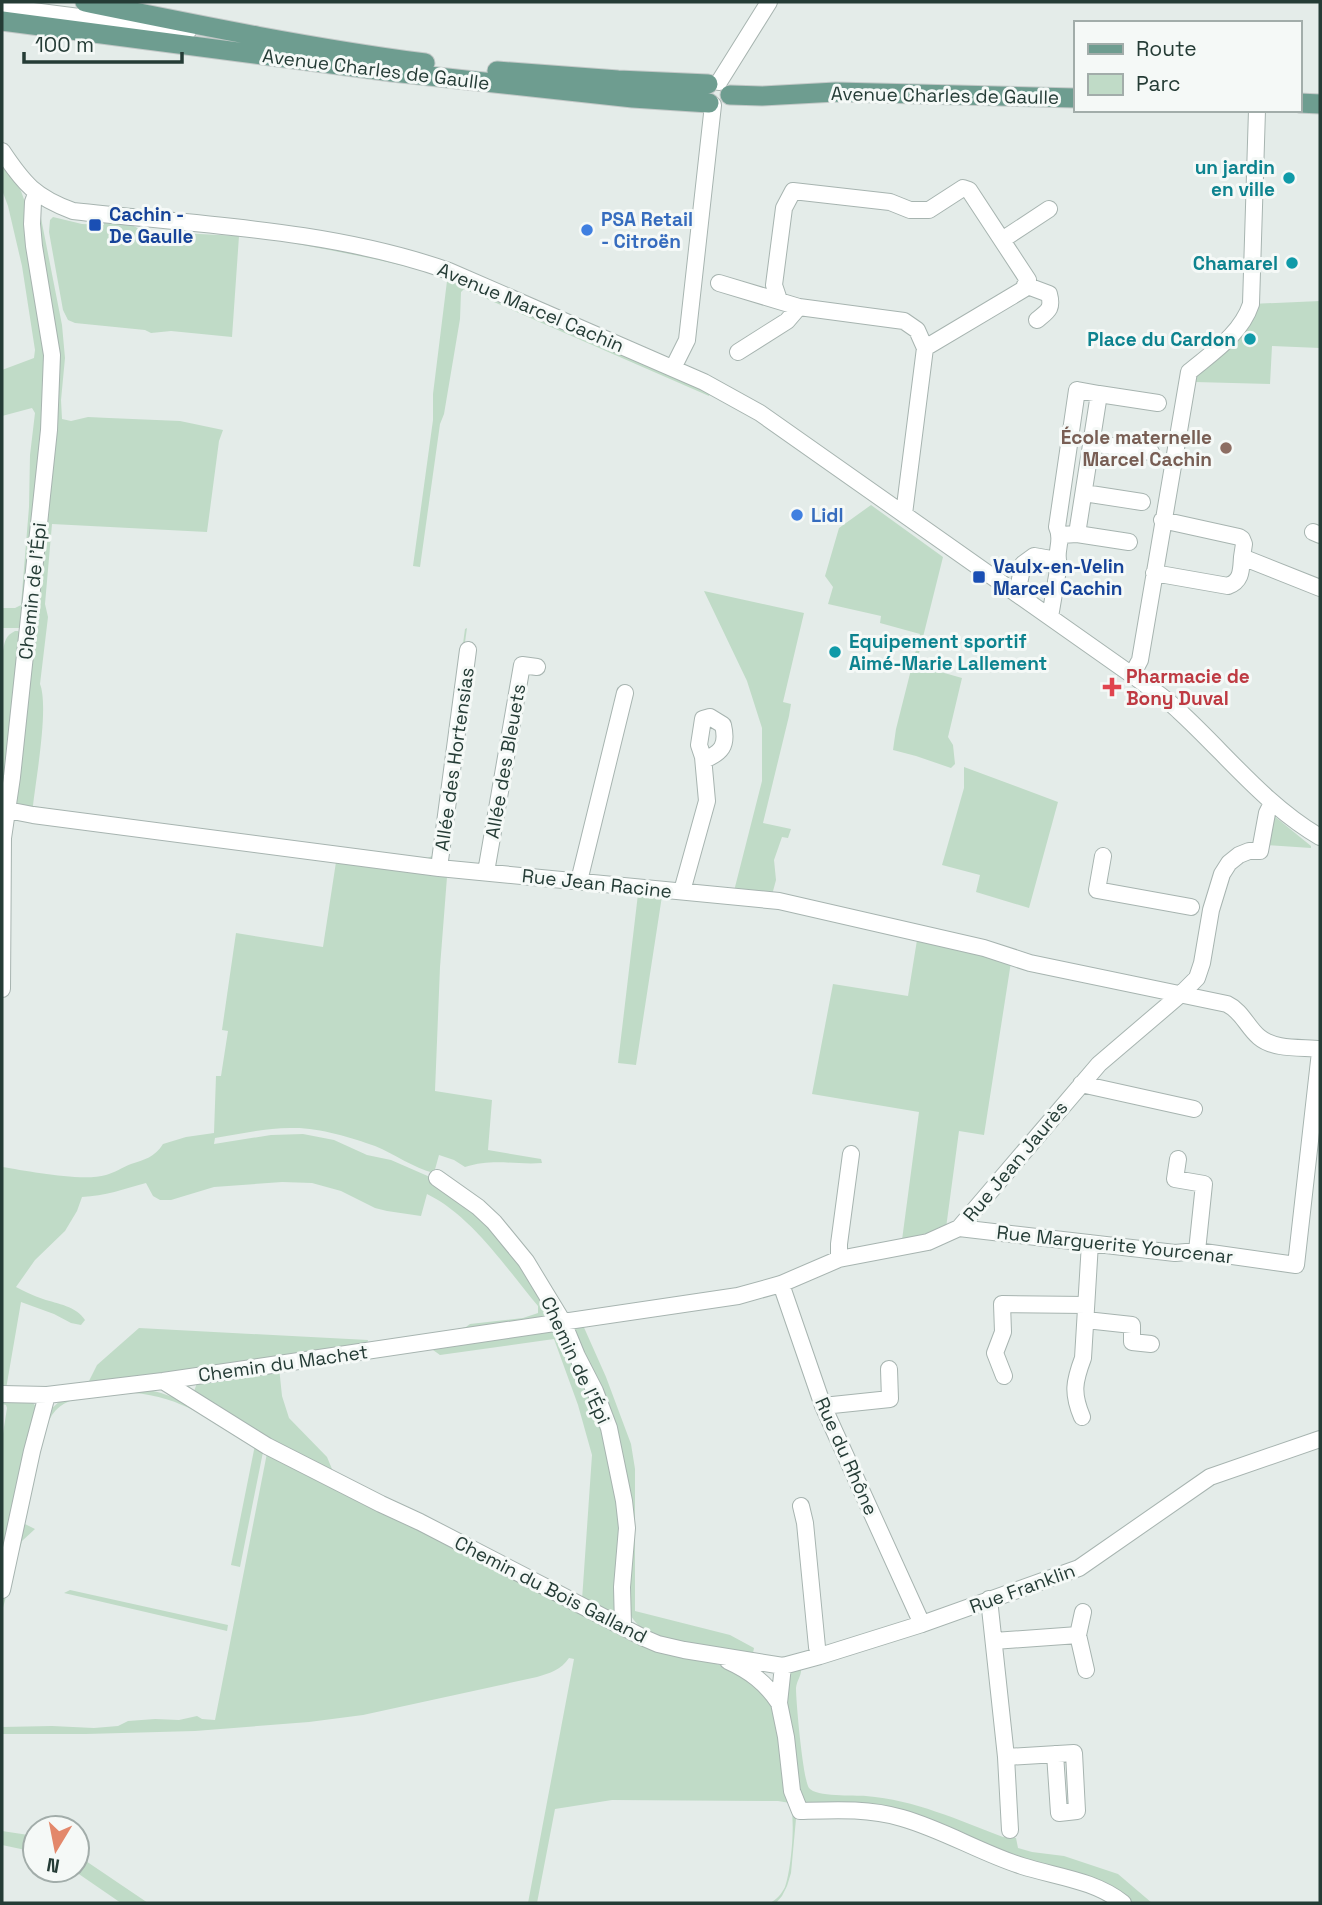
<svg xmlns="http://www.w3.org/2000/svg" width="1322" height="1905" font-family="'Space Grotesk',sans-serif">
	<style>
		.green { fill: #c0dbc7 }
		.lines { fill: none; stroke-linecap: round; stroke-linejoin: round }
		.minor-casing { stroke: #a7b4b0; stroke-width: 18 }
		.major-casing { stroke: #c2c8c7; stroke-width: 21 }
		.minor { stroke: #fff; stroke-width: 16 }
		.major { stroke: #6e9d90; stroke-width: 19 }
		.culture-dot { fill: #0f9aa8; stroke: #f5f9f7; stroke-width: 2.5 }
		.transit-dot { fill: #1a4fb4; stroke: #f5f9f7; stroke-width: 2.5 }
		.shop-dot { fill: #3f7fe0; stroke: #f5f9f7; stroke-width: 2.5 }
		.education-dot { fill: #8d6e63; stroke: #f5f9f7; stroke-width: 2.5 }
		.health-dot { fill: #e0444e; stroke: #f5f9f7; stroke-width: 2.5 }
		.labels { text-anchor: middle; stroke-width: 6; stroke-linejoin: round; paint-order: stroke }
		.street-label { font-size: 19px; fill: #253c36; stroke: #f5f9f7 }
		.culture-label { font-size: 19px; font-weight: bold; fill: #0d838f; stroke: #f5f9f7; text-anchor: end }
		.transit-label { font-size: 19px; font-weight: bold; fill: #164399; stroke: #f5f9f7; text-anchor: start }
		.shop-label { font-size: 19px; font-weight: bold; fill: #366cbe; stroke: #f5f9f7; text-anchor: start }
		.education-label { font-size: 19px; font-weight: bold; fill: #785e54; stroke: #f5f9f7; text-anchor: end }
		.health-label { font-size: 19px; font-weight: bold; fill: #be3a42; stroke: #f5f9f7; text-anchor: start }
	</style>
	<rect width="100%" height="100%" fill="#e4ece9"/>
	<path class="green" d="M2,163L21,191L26,205L48,363L20,628H2V608H15L21,605L29,507L30,455L35,413L32,408L2,416V370L34,358L35,350L22,266L8,206L2,190Z
		M53,217L82,224L104,225V223C116,224 133,222 141,231L239,236L232,337L171,331L151,333L145,330L75,323L68,320L63,310L49,232L50,220Z
		M41,218L62,325L65,358L61,400L62,419L71,421L88,417L109,418L180,421L223,430L219,441L207,532L52,524L45,604L48,617L40,684C49,707 36,778 33,806L135,822L423,860L432,856L436,840L465,629L467,628L434,862L426,863L393,859L33,812L18,808L14,805L44,515L57,353L54,328L38,241L37,228Z
		M299,243L389,260L430,271L710,392L709,396L464,289L461,292L460,319L444,414L440,424L420,567L413,566L433,420V394L447,281C434,272 415,269 400,265C366,257 331,250 297,244Z
		M1320,301V348L1272,346L1270,384L1195,382L1189,372L1251,304Z
		M871,505L943,557L916,665L962,678L948,737L953,745L955,764L951,768L916,756L893,750L896,729L920,634L880,623L881,616L828,604L833,587L825,576L839,528Z
		M704,591L804,613L783,702L791,704L789,716L763,823L791,829L788,838L782,837L774,860L776,880L772,895L734,891L762,781V728L747,681Z
		M15,631H18L21,635L22,652L2,795L3,651C5,641 5,636 15,631Z
		M964,767L1058,802L1029,908L976,892L980,875L942,865L964,788Z
		M1273,815L1311,846V848L1266,845Z
		M336,862L447,877L440,967L435,1091L492,1100L488,1150L541,1159L542,1163C514,1165 493,1158 465,1167L454,1160L439,1155L434,1173C413,1168 395,1154 375,1146C352,1138 320,1128 295,1128C269,1127 241,1134 215,1138L214,1144L271,1135L303,1134L334,1140L367,1155L391,1160L430,1177L481,1212L556,1315L420,1341L88,1383L97,1365L139,1328L368,1340L367,1344L430,1336L466,1327L470,1324L523,1318L538,1313V1306C506,1268 472,1216 427,1194L421,1216L387,1211L375,1208L341,1191L312,1183L282,1182L214,1187L171,1200H160L153,1196L146,1183C124,1189 105,1196 82,1197L77,1211L65,1231L35,1260L16,1287C24,1291 34,1296 43,1299C58,1304 76,1306 85,1320L81,1325L71,1323L54,1314L21,1302L6,1389L2,1390V1167C28,1171 82,1182 106,1175C114,1173 123,1167 131,1164C144,1160 155,1157 163,1144L186,1137L214,1133L216,1076H221L228,1031L222,1030L236,933L323,947Z
		M638,894L662,896L636,1065L618,1063Z
		M917,940L1011,962L984,1135L959,1131L946,1228L902,1240L919,1112L812,1094L833,984L908,996Z
		M582,1323L606,1377L631,1444L635,1469V1611L730,1635L754,1648L753,1653C721,1649 686,1648 655,1637C643,1632 634,1622 628,1611L632,1532L571,1324Z
		M560,1329L602,1418L622,1533L616,1615L582,1600L592,1455L578,1405L554,1339L440,1355L433,1350L435,1347Z
		M279,1367L282,1396L289,1418L327,1457L332,1469L330,1472L268,1440L193,1394L197,1383Z
		M123,1389C136,1389 149,1389 161,1393C197,1404 230,1427 263,1445V1452L240,1567L231,1565L255,1445C195,1411 162,1383 90,1396C75,1398 61,1402 52,1415C38,1438 30,1496 25,1524L35,1529L22,1541L2,1611V1598L7,1584L44,1422L49,1411L61,1400L82,1394Z
		M2,1397C16,1398 33,1394 38,1412L2,1570V1440L7,1408L6,1405L2,1404Z
		M268,1448L704,1660L741,1672L777,1708L796,1819L791,1873L787,1886L782,1896L776,1903H770C777,1899 781,1895 785,1887C791,1871 796,1819 790,1803L778,1801L612,1800L555,1809L537,1903H528L574,1659L569,1658C561,1670 550,1673 537,1677L363,1715L309,1722L195,1731L86,1734H2V1727L52,1726L94,1728L118,1726L128,1721L155,1719L179,1720L197,1716L202,1719L215,1720Z
		M70,1590L228,1625L227,1631L64,1593Z
		M801,1668C802,1675 797,1680 796,1688C796,1702 803,1780 809,1788C816,1797 854,1795 866,1796C915,1800 958,1820 1003,1837L1016,1838L1018,1848L1032,1852L1064,1856L1118,1874L1152,1903H1130L1064,1873L960,1836L804,1802L799,1797L785,1709L788,1672Z
		M2,1831L35,1836V1852L2,1845Z
		M77,1855L148,1903H121L73,1870H77Z"/>
	<g class="lines">
		<g class="minor-casing">
			<path id="minor" d="M2,7L188,31
				M719,82L769,2
				M2,151C24,184 35,197 73,211C198,225 330,229 449,271L704,382L760,413L1132,675C1147,686 1165,697 1179,711C1225,753 1265,805 1320,837
				M1002,240L1049,209
				M719,283L799,307L904,321L917,330L925,348L904,514
				M1025,285L1049,294C1053,309 1048,311 1037,320
				M779,300L774,285L784,208L793,191L890,202L910,210H929L963,188L969,190L1028,280L1024,289L925,348
				M738,352L787,321L799,307
				M673,368L687,340L713,105
				M1099,394L1158,403
				M1091,443L1151,452
				M1084,493L1142,502
				M1162,520L1239,537L1242,539L1244,544L1242,557
				M1313,532L1320,535
				M1077,534L1129,542
				M1154,573L1228,586C1242,581 1241,570 1242,557L1320,588
				M1017,594L1023,564L1034,556L1057,560
				M1050,617L1059,564C1054,551 1064,541 1057,527L1077,390L1099,394L1077,534L1061,535
				M1132,675L1140,660L1189,372C1213,352 1241,334 1251,304L1257,110
				M2,809L33,815L439,868L779,901L984,948L1030,963L1227,1004C1242,1011 1247,1027 1259,1037C1274,1050 1302,1047 1320,1049
				M1103,856L1097,890L1191,907
				M439,868L468,650
				M486,872L522,665L537,667
				M579,881L625,693
				M682,891L707,801L703,757L699,745L703,719L710,717L723,725C728,746 721,753 704,760
				M2,989L3,838L12,777L49,430L52,355L34,246L32,224L33,202L36,194
				M1081,1084L1194,1109
				M1178,1159L1175,1179L1204,1184L1197,1251
				M437,1178L478,1207L494,1222L526,1261L563,1322L577,1356L595,1391L609,1428L624,1501L627,1528L622,1587L623,1626
				M959,1228L1175,1253L1197,1251L1296,1265L1320,1052
				M839,1259V1244L851,1154
				M781,1284L823,1406L922,1624
				M1086,1320L1132,1325V1342L1151,1344
				M1004,1376L995,1353L1003,1332L1002,1304L1086,1305
				M163,1381L267,1446L381,1504L420,1522L644,1638L658,1644L684,1650L783,1666L820,1656L922,1624L1079,1568L1210,1477L1320,1439
				M2,1394L47,1395L163,1381L738,1296L781,1284L839,1259L928,1242L959,1228L1099,1064L1181,994L1197,978L1202,963L1211,910L1222,874L1229,863L1239,855L1249,851H1260L1267,813L1272,803
				M823,1406L890,1399L889,1369
				M1082,1417C1072,1393 1074,1382 1083,1358L1090,1243
				M801,1506L805,1523L817,1647L820,1656
				M2,1590L32,1451L47,1395
				M989,1599L1006,1757L1010,1830
				M1083,1612L1078,1635L1086,1670
				M994,1641L1078,1635
				M728,1661C750,1671 766,1683 779,1703
				M783,1666L779,1703L786,1737L792,1791L800,1811C834,1810 868,1808 902,1818C944,1830 981,1853 1022,1866C1057,1877 1094,1880 1123,1903
				M1006,1757L1074,1753L1077,1811L1059,1813L1055,1754"/>
		</g>
		<g class="major-casing">
			<path id="major" d="M85,2C198,25 310,48 425,63
				M2,21L392,72L633,98L709,103
				M497,71L618,80L708,84
				M730,95L762,96L836,92L1075,98
				M1299,103L1320,104"/>
		</g>
		<use href="#minor" class="minor"/>
		<use href="#major" class="major"/>
	</g>
	<g class="culture-dot">
		<circle cx="1289" cy="178" r="7"/>
		<circle cx="1292" cy="263" r="7"/>
		<circle cx="1250" cy="339" r="7"/>
		<circle cx="835" cy="652" r="7"/>
	</g>
	<g class="transit-dot">
		<rect x="88" y="218" width="14" height="14" rx="3.5"/>
		<rect x="972" y="570" width="14" height="14" rx="3.5"/>
	</g>
	<g class="shop-dot">
		<circle cx="587" cy="230" r="7"/>
		<circle cx="797" cy="515" r="7"/>
	</g>
	<circle class="education-dot" cx="1226" cy="448" r="7"/>
	<path class="health-dot" d="M1108.5 676.5h7v7h7v7h-7v7h-7v-7h-7v-7h7z"/>
	<g class="labels">
		<g class="street-label">
			<text transform="translate(376 69) rotate(7)" y="7">Avenue Charles de Gaulle</text>
			<text transform="translate(945 95) rotate(1)" y="7">Avenue Charles de Gaulle</text>
			<text transform="translate(531 307) rotate(23)" y="7">Avenue Marcel Cachin</text>
			<text transform="translate(32 591) rotate(-84)" y="7">Chemin de l'Épi</text>
			<text transform="translate(454 759) rotate(-82)" y="7">Allée des Hortensias</text>
			<text transform="translate(505 761) rotate(-80)" y="7">Allée des Bleuets</text>
			<text transform="translate(597 883) rotate(6)" y="7">Rue Jean Racine</text>
			<text transform="translate(1015 1161) rotate(-50)" y="7">Rue Jean Jaurès</text>
			<text transform="translate(1115 1244) rotate(6)" y="7">Rue Marguerite Yourcenar</text>
			<text transform="translate(576 1360) rotate(65)" y="7">Chemin de l'Épi</text>
			<text transform="translate(283 1363) rotate(-8)" y="7">Chemin du Machet</text>
			<text transform="translate(847 1456) rotate(66)" y="7">Rue du Rhône</text>
			<text transform="translate(1022 1588) rotate(-20)" y="7">Rue Franklin</text>
			<text transform="translate(551 1589) rotate(27)" y="7">Chemin du Bois Galland</text>
		</g>
		<g class="culture-label">
			<text x="1275" y="174">un jardin<tspan x="1275" dy="22">en ville</tspan></text>
			<text x="1278" y="270">Chamarel</text>
			<text x="1236" y="346">Place du Cardon</text>
			<text x="849" y="648" text-anchor="start">Equipement sportif<tspan x="849" dy="22">Aimé-Marie Lallement</tspan></text>
		</g>
		<g class="transit-label">
			<text x="109" y="221">Cachin -<tspan x="109" dy="22">De Gaulle</tspan></text>
			<text x="993" y="573">Vaulx-en-Velin<tspan x="993" dy="22">Marcel Cachin</tspan></text>
		</g>
		<g class="shop-label">
			<text x="601" y="226">PSA Retail<tspan x="601" dy="22">- Citroën</tspan></text>
			<text x="811" y="522">Lidl</text>
		</g>
		<g class="education-label">
			<text x="1212" y="444">École maternelle<tspan x="1212" dy="22">Marcel Cachin</tspan></text>
		</g>
		<g class="health-label">
			<text x="1126" y="683">Pharmacie de<tspan x="1126" dy="22">Bony Duval</tspan></text>
		</g>
	</g>
	<rect width="1322" height="1905" fill="none" stroke="#253c36" stroke-width="7"/>
	<rect x="1074" y="21" width="228" height="91" fill="#f5f9f7" stroke="#a2adaa" stroke-width="2"/>
	<rect x="1088" y="44" width="35" height="10" fill="#6e9d90" stroke="#a2adaa" stroke-width="2"/>
	<text x="1136" y="56" font-size="21" fill="#253c36">Route</text>
	<rect x="1088" y="74" width="35" height="21" fill="#c0dbc7" stroke="#a2adaa" stroke-width="2"/>
	<text x="1136" y="91" font-size="21" fill="#253c36">Parc</text>
	<g transform="translate(56 1849) rotate(190)"><circle r="33" fill="#f5f9f7" stroke="#a2adaa" stroke-width="2"/>
	<path d="M0-5L12 26L0 18L-12 26Z" fill="#e3886b"/>
	<text y="-10" font-size="19" font-weight="bold" text-anchor="middle" fill="#253c36">N</text>
	</g>
	<path d="M24 52v10h158v-10" fill="none" stroke="#253c36" stroke-width="3.5"/>
	<text x="35" y="52" font-size="21" fill="#253c36" stroke="#f5f9f7" stroke-width="5" paint-order="stroke">100 m</text>
</svg>
